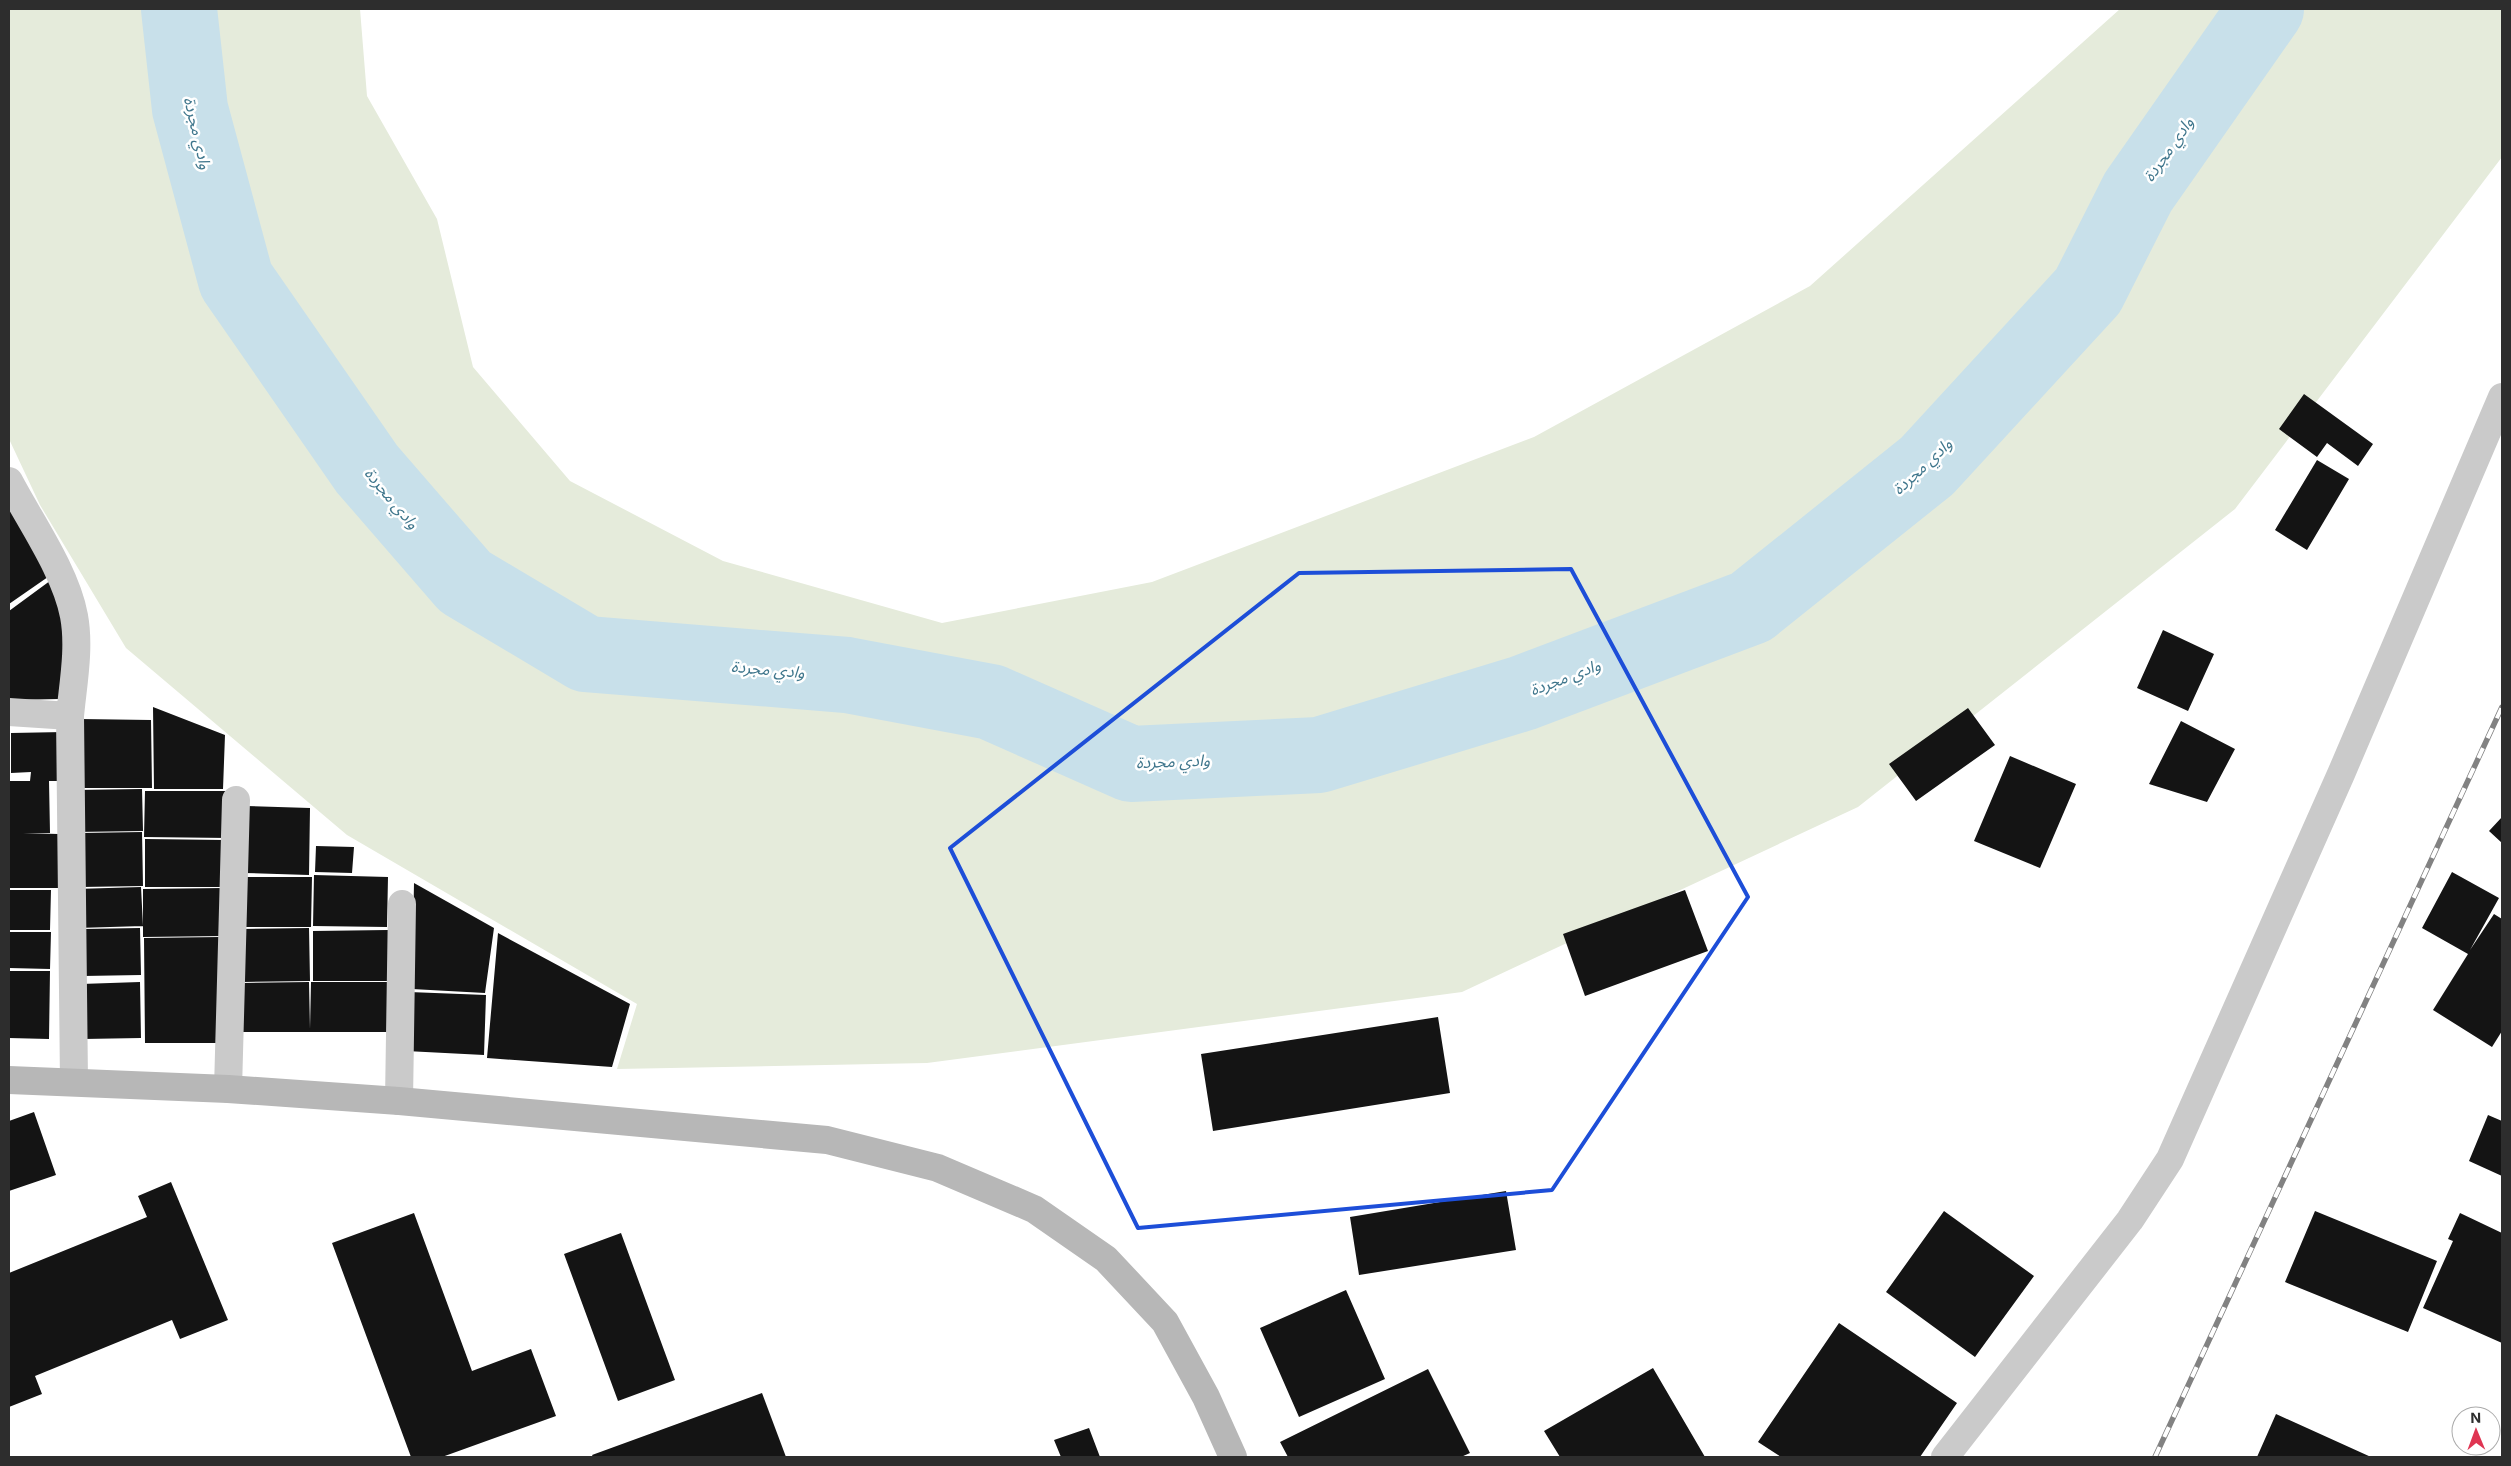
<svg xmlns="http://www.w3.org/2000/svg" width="2511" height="1466" font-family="Inter,'Noto Sans Arabic',sans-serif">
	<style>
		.green { fill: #e5ebdb }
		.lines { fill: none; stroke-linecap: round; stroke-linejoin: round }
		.river { stroke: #c8e0ea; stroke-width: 76 }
		.building { fill: #141414 }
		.street { stroke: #cacaca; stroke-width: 28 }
		.secondary { stroke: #b7b7b7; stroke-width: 28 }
		.rail-casing { stroke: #828282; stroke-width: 5.5 }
		.rail { stroke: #fff; stroke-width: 4; stroke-dasharray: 11; stroke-linecap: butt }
		.marked { fill: none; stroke: #1d4ed8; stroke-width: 4; stroke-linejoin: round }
		.labels { text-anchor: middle; stroke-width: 5; stroke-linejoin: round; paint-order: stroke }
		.water-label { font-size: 16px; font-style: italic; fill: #3f768c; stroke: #fff }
	</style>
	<rect width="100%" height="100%" fill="#fff"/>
	<path class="green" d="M9,9H360L367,96L437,219L473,367L570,481L723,561L942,623L1152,582L1534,437L1810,286L2120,9H2502V157L2235,509L1858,807L1462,992L927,1063L617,1069L637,1004L347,835L126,648L40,505L9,439Z"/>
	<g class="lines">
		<path class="river" d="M179,9L190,109L236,280L367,469L465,582L586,654L847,675L991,702L1131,764L1319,755L1523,693L1751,607L1927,466L2088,291L2138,192L2266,9"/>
	</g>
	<path class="building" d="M2304,394L2373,444L2358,466L2327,443L2317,457L2279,429Z
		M2317,460L2349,479L2307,550L2275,530Z
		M9,501L58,570L9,604Z
		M58,575L70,611L59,699L11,700L9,698V611Z
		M2163,630L2214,654L2188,711L2137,688Z
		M153,707L225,735L223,789H154Z
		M1968,708L1995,745L1916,801L1889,764Z
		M80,719L151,720L152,788H80Z
		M2181,721L2235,749L2207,802L2149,784Z
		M64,732L65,781H49L50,833H23L58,834V888H9V781H30L31,772L11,773V733Z
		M2010,756L2076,784L2040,868L1974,841Z
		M142,789L143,831L75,832V790Z
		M145,791H229L228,838L144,837Z
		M245,806L310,808L309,875L244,873Z
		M2502,817V843L2489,831Z
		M142,832L143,886L81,887L80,833Z
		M145,839L224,840L223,887H145Z
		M316,846L354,847L352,873L315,872Z
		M2452,872L2499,898L2470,950L2494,914L2502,919V1031L2492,1047L2433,1010L2468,954L2422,928Z
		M314,875L388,877L387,927L313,926Z
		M243,877H312L311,927H243Z
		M414,883L494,928L485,993L412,989Z
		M141,887L143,926L77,928L76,889Z
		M223,888L224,936L143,937V889Z
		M9,890H51L50,930H9Z
		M1685,890L1708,951L1585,996L1563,934Z
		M140,928L141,975L83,976V929Z
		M309,928L310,981L243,982L242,929Z
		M388,930V981H313V931Z
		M9,932H51L50,969L9,968Z
		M498,933L630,1004L612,1067L487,1058Z
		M220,937L221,1043H145L144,938Z
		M9,971H50L49,1039L9,1038Z
		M140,982L141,1038L83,1039L81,984Z
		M309,982L310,1029L311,982H390V1032H243L242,983Z
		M409,992L486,995L484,1055L406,1051Z
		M1438,1017L1450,1093L1213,1131L1201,1054Z
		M34,1112L56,1175L9,1191V1121Z
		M2488,1115L2502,1121V1176L2469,1161Z
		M171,1182L228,1320L180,1339L172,1320L35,1376L42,1394L9,1407V1273L147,1217L138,1196Z
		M1506,1191L1516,1250L1359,1275L1350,1217Z
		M1944,1211L2034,1276L1975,1357L1886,1292Z
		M2315,1211L2437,1261L2408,1332L2285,1282Z
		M414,1213L472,1371L531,1349L556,1416L442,1457H411L332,1243Z
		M2460,1213L2502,1233V1343L2423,1308L2453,1241L2448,1239Z
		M621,1233L675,1380L618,1401L564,1254Z
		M1346,1290L1385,1379L1299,1417L1260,1328Z
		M1839,1323L1957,1403L1920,1457H1781L1758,1442Z
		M1653,1368L1705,1457H1560L1544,1431Z
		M1428,1369L1470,1453L1461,1457H1288L1280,1442Z
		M762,1393L786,1457H593L592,1455Z
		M2276,1414L2371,1457H2257Z
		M1089,1428L1100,1457H1061L1054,1440Z"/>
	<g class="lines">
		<path class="street" d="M9,481C30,521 66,572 74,616C80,648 73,684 70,716L74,1082
			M9,712L70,716
			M228,1089L236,800
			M399,1101L402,904
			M1945,1457L2130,1220L2170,1159L2341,774L2502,397"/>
		<path class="secondary" d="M9,1080L228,1089L399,1101L827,1140L938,1168L1034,1209L1106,1259L1165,1322L1206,1397L1233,1457"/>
		<g class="rail-casing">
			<path id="rail" d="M2155,1457L2502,707"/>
		</g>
		<use href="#rail" class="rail"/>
	</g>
	<path class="marked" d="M1571,569L1748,897L1552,1190L1138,1228L950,848L1299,573Z"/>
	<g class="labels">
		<g class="water-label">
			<text transform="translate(198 133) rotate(77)" y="6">وادي مجردة</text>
			<text transform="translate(2168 149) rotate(-55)" y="6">وادي مجردة</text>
			<text transform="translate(1922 466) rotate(-43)" y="6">وادي مجردة</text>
			<text transform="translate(392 498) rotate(50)" y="6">وادي مجردة</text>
			<text transform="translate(768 669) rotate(5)" y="6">وادي مجردة</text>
			<text transform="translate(1565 677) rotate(-21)" y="6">وادي مجردة</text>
			<text transform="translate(1173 761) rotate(-2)" y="6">وادي مجردة</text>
		</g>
	</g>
	<rect width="2511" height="1466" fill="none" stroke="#2d2d2d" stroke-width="20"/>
	<g transform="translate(2476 1431) rotate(359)"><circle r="24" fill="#ffffff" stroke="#ababab"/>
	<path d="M0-4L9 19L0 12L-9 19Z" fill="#df3552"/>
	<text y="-8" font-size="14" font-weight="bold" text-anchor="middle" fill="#2d2d2d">N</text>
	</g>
</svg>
